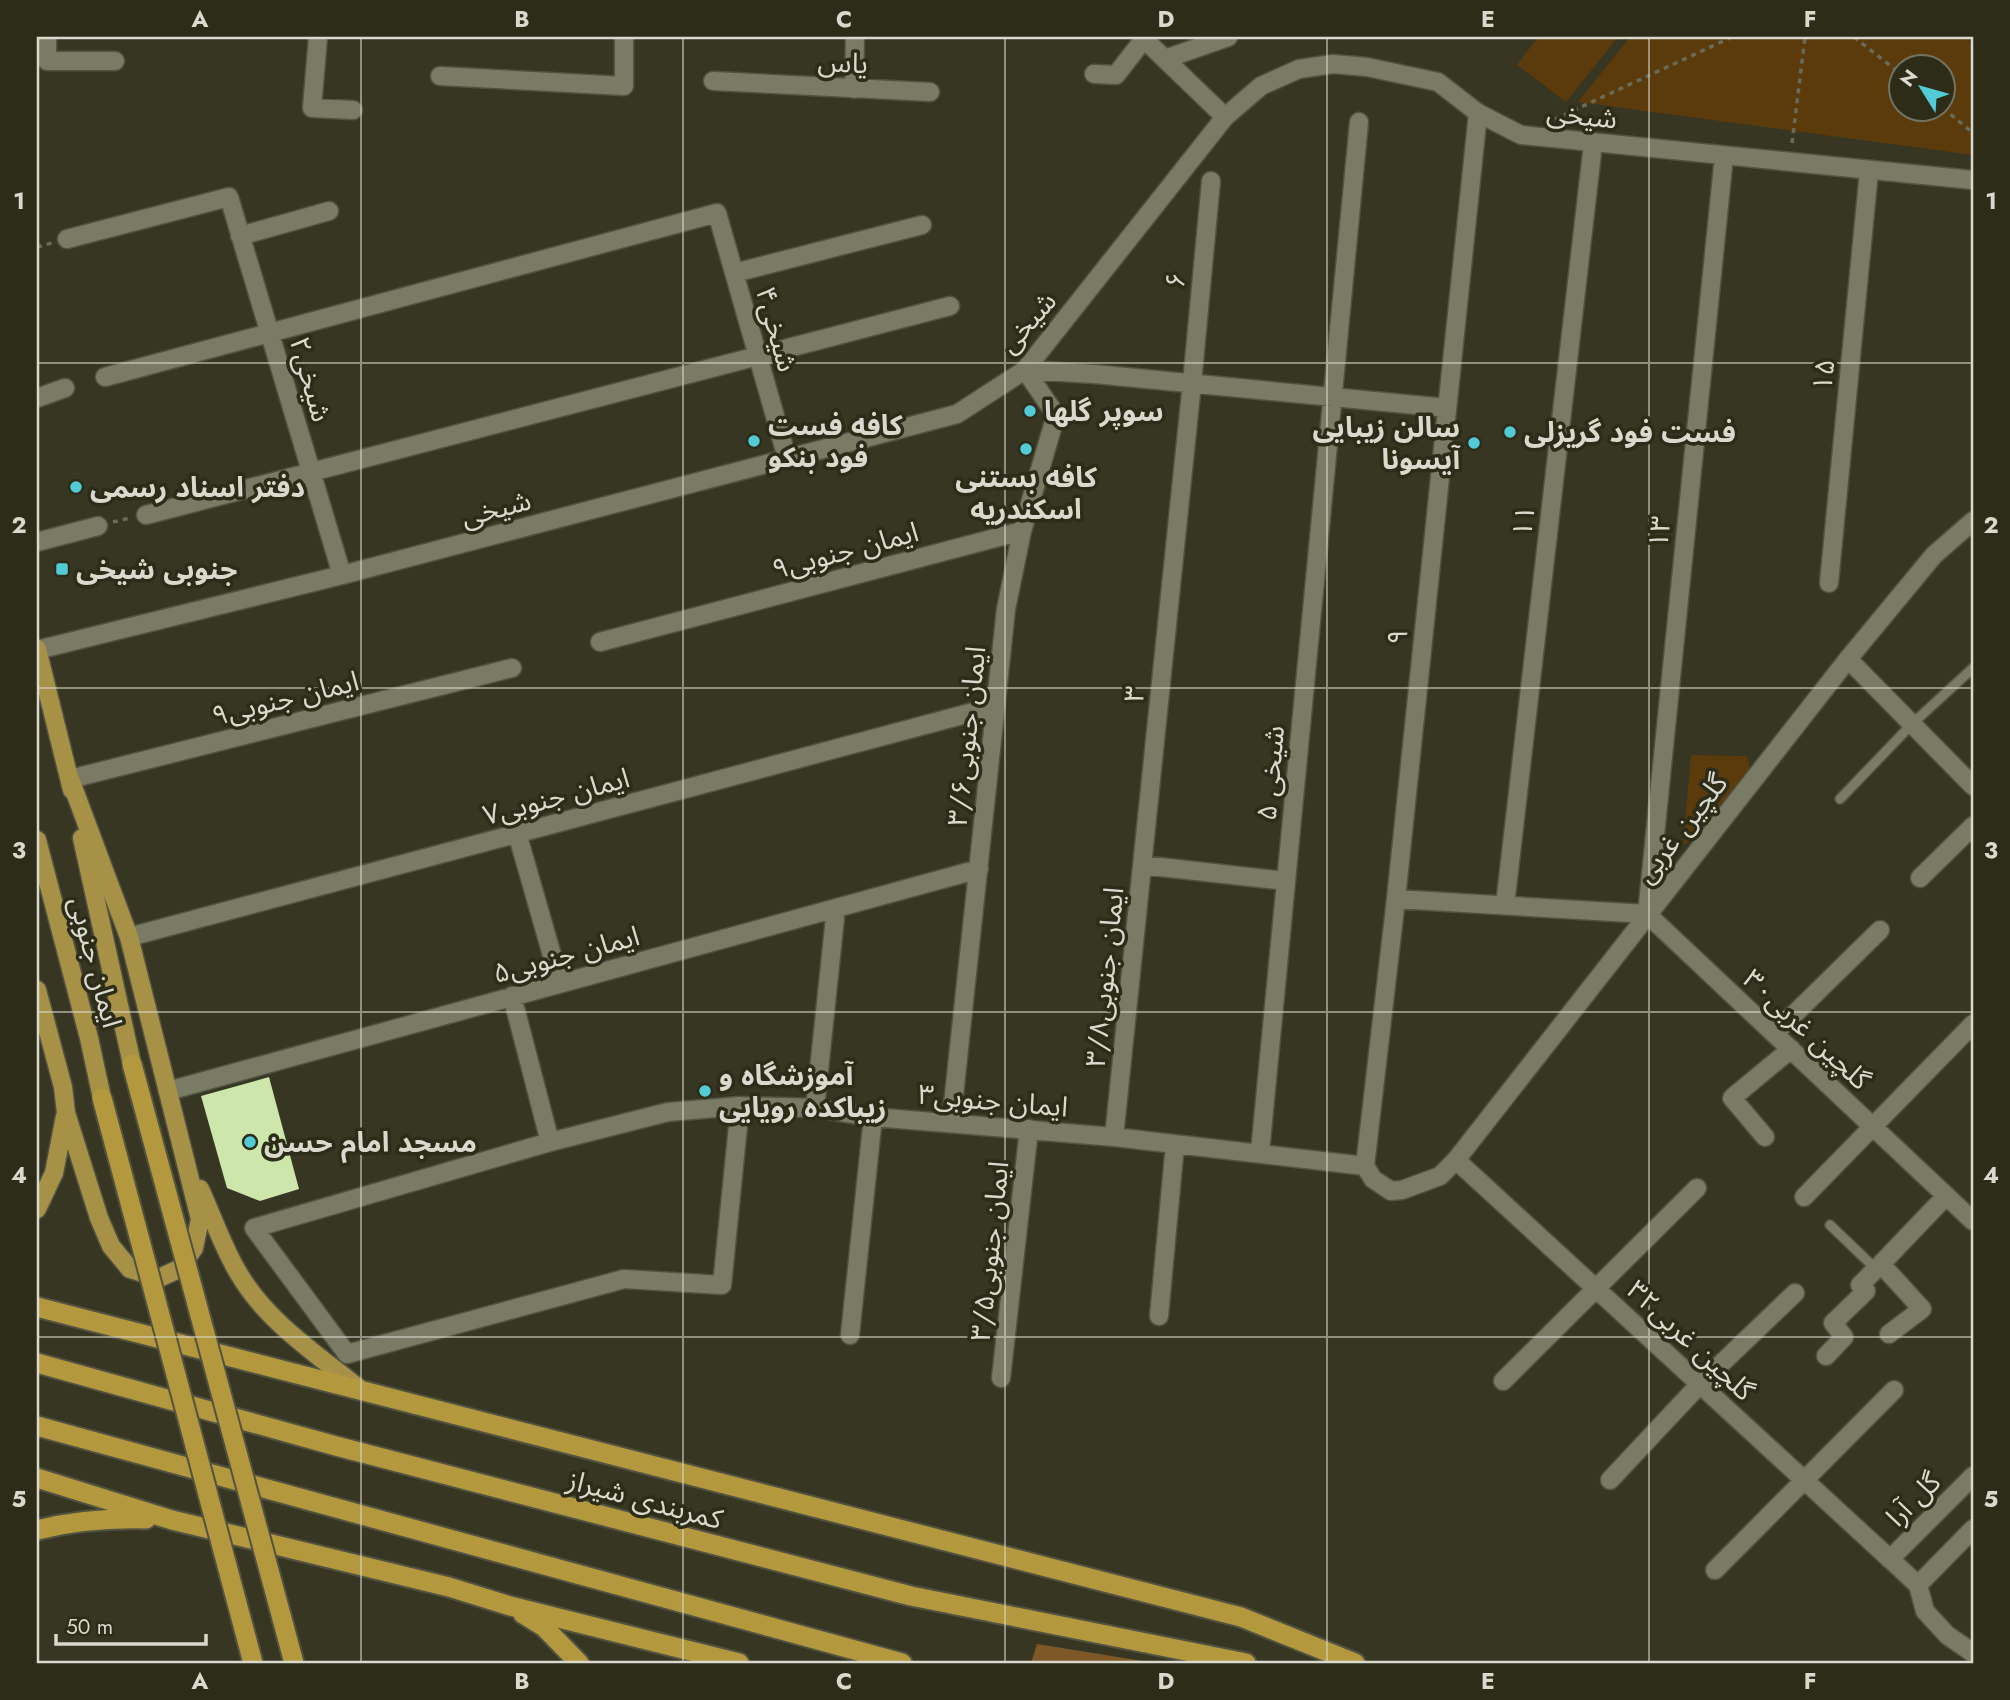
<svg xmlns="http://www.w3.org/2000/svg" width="2010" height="1700" font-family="Jost,'Noto Sans Arabic',sans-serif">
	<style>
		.green { fill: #5b3b0c; fill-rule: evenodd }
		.forest { fill: #7e5827 }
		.building { fill: #cce6ac }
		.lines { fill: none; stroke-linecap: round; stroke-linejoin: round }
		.service-casing { stroke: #525241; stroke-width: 12 }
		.minor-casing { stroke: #525241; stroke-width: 21 }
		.tertiary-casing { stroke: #525241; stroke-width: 21 }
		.primary-casing { stroke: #525241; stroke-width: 21 }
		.trunk-casing { stroke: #525241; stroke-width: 23 }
		.path { stroke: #6a6a58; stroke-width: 3.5; stroke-dasharray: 5 5; stroke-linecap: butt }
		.service { stroke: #7a7b64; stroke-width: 9 }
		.minor { stroke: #7a7b64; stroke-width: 18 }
		.tertiary { stroke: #7a7b64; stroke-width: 18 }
		.primary { stroke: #a69147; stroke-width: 18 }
		.trunk { stroke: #b4983e; stroke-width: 19 }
		.trunk-bridge-casing { stroke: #525241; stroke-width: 23; stroke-linecap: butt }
		.trunk-bridge { stroke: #b4983e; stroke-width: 19 }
		.grid { fill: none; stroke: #d9dacd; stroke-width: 2; stroke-opacity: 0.55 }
		.poi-dot { fill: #52cbd7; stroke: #2c2c18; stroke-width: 2.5 }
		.labels { text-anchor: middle; stroke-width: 7; stroke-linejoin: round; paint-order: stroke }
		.street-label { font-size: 28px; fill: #d9dacd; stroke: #2c2c18 }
		.poi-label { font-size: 28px; font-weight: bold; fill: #d9dacd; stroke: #2c2c18; text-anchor: start }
		.neatline { fill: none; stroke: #d9dacd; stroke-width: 2.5 }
		.grid-label { font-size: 23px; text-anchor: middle; font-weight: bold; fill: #d9dacd }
	</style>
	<rect width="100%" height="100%" fill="#363622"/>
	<path class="green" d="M1538,37H1618L1566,102L1517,65Z
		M1630,37H1968L1973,50V155L1578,102ZM1902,66H1944V108H1902Z
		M1691,755L1747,756L1751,774L1711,828L1683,845Z"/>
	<path class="forest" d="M1037,1644L1149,1662L1153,1663H1031Z"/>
	<path class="building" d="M269,1077L299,1189L260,1201L227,1188L201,1096Z"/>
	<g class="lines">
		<g class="service-casing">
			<path id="service" d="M1840,799L1912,724L1973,668
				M1830,1225L1877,1270"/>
		</g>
		<g class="minor-casing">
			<path id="minor" d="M47,37V61H115
				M318,37L312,108L353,110
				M1142,37L1225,117
				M1165,59L1228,37
				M1094,74L1116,75L1144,39
				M440,76L624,86V37
				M713,81L930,92
				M854,89L855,37
				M240,236L329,211
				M67,239L229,197L342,575
				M734,273L922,225
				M1025,370L1094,374L1447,408
				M105,377L717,213L787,458
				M37,398L65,388
				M146,515L950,306
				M37,542L98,526
				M1829,583L1869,171
				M600,642L1022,531
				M1848,659L1973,786
				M70,779L512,668
				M517,833L560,983
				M1142,865L1286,881
				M1920,878L1973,826
				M1396,899L1647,914
				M1505,905L1593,144
				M1647,914L1724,156
				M1647,914L1973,1221
				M129,937L996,706
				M512,996L550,1142
				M1774,1034L1880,930
				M168,1091L979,869
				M740,1106L722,1285L624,1279L347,1354L254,1228L550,1142L668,1112L740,1106L815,1108L873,1117L1114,1137L1365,1166L1396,899L1478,113
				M815,1108L836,908
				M951,1123L1006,609L1022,531L1056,415L1025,370
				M1114,1137L1192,383L1211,181
				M1765,1137L1732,1098L1791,1049
				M1260,1152L1359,122
				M1456,1160L1890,1559
				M1804,1197L1973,1024
				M1159,1316L1175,1144
				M1889,1334L1922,1309L1881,1264L1946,1196
				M850,1335L873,1117
				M1826,1356L1844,1337L1833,1323L1866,1291L1860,1285L1881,1264
				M1001,1378L1029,1129
				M1503,1381L1697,1188
				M1610,1480L1700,1384L1795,1293
				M1715,1570L1894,1390
				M1918,1585L1925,1611L1947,1635L1973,1653"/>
		</g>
		<g class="tertiary-casing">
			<path id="tertiary" d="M37,650L342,575L957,414L1025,370L1225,117L1261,86L1299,69L1333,64L1367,67L1438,82L1478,113L1521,135L1973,180
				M1365,1166L1373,1179L1391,1191L1402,1190L1440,1176L1456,1160L1848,659L1934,555L1973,521
				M1973,1476L1890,1559L1918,1585L1973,1529"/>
		</g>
		<g class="primary-casing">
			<path id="primary" d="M37,649L72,790
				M82,838L132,1064
				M37,840L89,1038L102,1098
				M37,990L63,1087L66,1113L99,1218L111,1246L130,1269L159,1278L179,1269L194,1248L200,1219L129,937L70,779
				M200,1189C213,1217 223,1248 239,1274C267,1322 318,1355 361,1390
				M37,1209L54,1173L65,1116"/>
		</g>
		<g class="trunk-casing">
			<path id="trunk" d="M37,1307L1241,1617L1355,1663
				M37,1363L336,1446L911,1596L1246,1663
				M37,1426L902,1663
				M37,1478L172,1520L449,1587L510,1606L739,1663
				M37,1530C73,1521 109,1518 146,1519
				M523,1614L544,1627L579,1663"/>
		</g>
		<path class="path" d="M1854,37L1902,75
			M1943,108L1973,133
			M1555,119L1732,37
			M1792,143L1805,37
			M37,247L52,243
			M113,522L130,518"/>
		<use href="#service" class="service"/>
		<use href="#minor" class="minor"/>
		<use href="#tertiary" class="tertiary"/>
		<use href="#primary" class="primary"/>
		<use href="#trunk" class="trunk"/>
		<g class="trunk-bridge-casing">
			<path id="trunk-bridge" d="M132,1064L294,1663
				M102,1098L253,1663"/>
		</g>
		<use href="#trunk-bridge" class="trunk-bridge"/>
	</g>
	<path class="grid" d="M361,37V1663M683,37V1663M1005,37V1663M1327,37V1663M1649,37V1663M37,363H1973M37,688H1973M37,1012H1973M37,1337H1973"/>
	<g class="poi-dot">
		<circle cx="1030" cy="411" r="7"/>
		<circle cx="1510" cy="432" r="7"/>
		<circle cx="754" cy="441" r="7"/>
		<circle cx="1474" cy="443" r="7"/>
		<circle cx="1026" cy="449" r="7"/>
		<circle cx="76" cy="487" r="7"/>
		<rect x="55" y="562" width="14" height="14" rx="3.5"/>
		<circle cx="705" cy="1091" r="7"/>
		<circle cx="250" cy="1142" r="7"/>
	</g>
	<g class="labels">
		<g class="street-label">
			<text transform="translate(843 62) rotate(3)" y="10">یاس</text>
			<text transform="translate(1582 115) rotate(6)" y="10">شیخی</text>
			<text transform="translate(1175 280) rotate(-85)" y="10">۶</text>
			<text transform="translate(1027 322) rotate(-49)" y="10">شیخی</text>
			<text transform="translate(777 329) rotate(74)" y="10">شیخی۴</text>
			<text transform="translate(1823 375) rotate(-84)" y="10">۱۵</text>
			<text transform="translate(311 379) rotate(74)" y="10">شیخی۲</text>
			<text transform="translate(496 508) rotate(-15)" y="10">شیخی</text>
			<text transform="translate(1523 521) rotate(-83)" y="10">۱۱</text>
			<text transform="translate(1659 532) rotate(-84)" y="10">۱۳</text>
			<text transform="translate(845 550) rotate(-15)" y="10">ایمان جنوبی۹</text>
			<text transform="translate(1397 637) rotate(-84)" y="10">۹</text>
			<text transform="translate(1134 694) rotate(-84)" y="10">۳</text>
			<text transform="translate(285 698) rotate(-14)" y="10">ایمان جنوبی۹</text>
			<text transform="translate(966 736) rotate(-84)" y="10">ایمان جنوبی۳/۶</text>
			<text transform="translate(1270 773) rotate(-85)" y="10">شیخی ۵</text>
			<text transform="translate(556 796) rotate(-15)" y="10">ایمان جنوبی۷</text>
			<text transform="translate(1681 828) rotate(-52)" y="10">گلچین غربی</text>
			<text transform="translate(566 954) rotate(-15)" y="10">ایمان جنوبی۵</text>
			<text transform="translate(96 962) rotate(75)" y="10">ایمان جنوبی</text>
			<text transform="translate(1104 977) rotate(-84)" y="10">ایمان جنوبی۳/۸</text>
			<text transform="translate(1807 1029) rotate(43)" y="10">گلچین غربی۳۰</text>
			<text transform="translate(993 1100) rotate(5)" y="10">ایمان جنوبی۳</text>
			<text transform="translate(989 1251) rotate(-84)" y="10">ایمان جنوبی۳/۵</text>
			<text transform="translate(1691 1340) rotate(43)" y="10">گلچین غربی۳۲</text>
			<text transform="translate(645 1499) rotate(15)" y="10">کمربندی شیراز</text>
			<text transform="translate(1913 1499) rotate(-45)" y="10">گل آرا</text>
		</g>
		<g class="poi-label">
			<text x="1044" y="421">سوپر گلها</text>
			<text x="768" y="435">کافه فست<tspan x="768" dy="32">فود بنکو</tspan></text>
			<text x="1460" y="437" text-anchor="end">سالن زیبایی<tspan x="1460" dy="32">آیسونا</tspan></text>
			<text x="1524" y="442">فست فود گریزلی</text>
			<text x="1026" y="487" text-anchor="middle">کافه بستنی<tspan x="1026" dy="32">اسکندریه</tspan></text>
			<text x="90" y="497">دفتر اسناد رسمی</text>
			<text x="76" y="579">جنوبی شیخی</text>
			<text x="719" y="1085">آموزشگاه و<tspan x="719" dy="32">زیباکده رویایی</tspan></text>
			<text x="264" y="1152">مسجد امام حسن</text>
		</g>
	</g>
	<rect width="2010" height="1700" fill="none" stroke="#2c2c18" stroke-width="77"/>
	<g transform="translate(1922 88) rotate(307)"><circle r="33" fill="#2c2c18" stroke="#717260" stroke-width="2"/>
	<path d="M0-5L12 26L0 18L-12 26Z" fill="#52cbd7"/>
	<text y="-10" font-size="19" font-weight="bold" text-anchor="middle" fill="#d9dacd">N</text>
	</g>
	<path d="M56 1634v10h150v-10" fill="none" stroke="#d9dacd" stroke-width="3.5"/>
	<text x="66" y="1634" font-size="21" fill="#d9dacd" stroke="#2c2c18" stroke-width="5" paint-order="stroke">50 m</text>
	<rect x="38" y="38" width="1934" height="1624" class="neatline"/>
	<g class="grid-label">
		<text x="200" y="27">A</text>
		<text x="522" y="27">B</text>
		<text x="844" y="27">C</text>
		<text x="1166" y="27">D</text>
		<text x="1488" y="27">E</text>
		<text x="1810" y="27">F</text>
		<text x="19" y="209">1</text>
		<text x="1991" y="209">1</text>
		<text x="19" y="533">2</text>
		<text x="1991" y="533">2</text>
		<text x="19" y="858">3</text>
		<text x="1991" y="858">3</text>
		<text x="19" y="1183">4</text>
		<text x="1991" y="1183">4</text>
		<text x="19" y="1507">5</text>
		<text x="1991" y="1507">5</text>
		<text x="200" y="1689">A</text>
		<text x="522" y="1689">B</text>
		<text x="844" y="1689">C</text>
		<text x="1166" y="1689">D</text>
		<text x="1488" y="1689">E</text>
		<text x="1810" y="1689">F</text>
	</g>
</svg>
